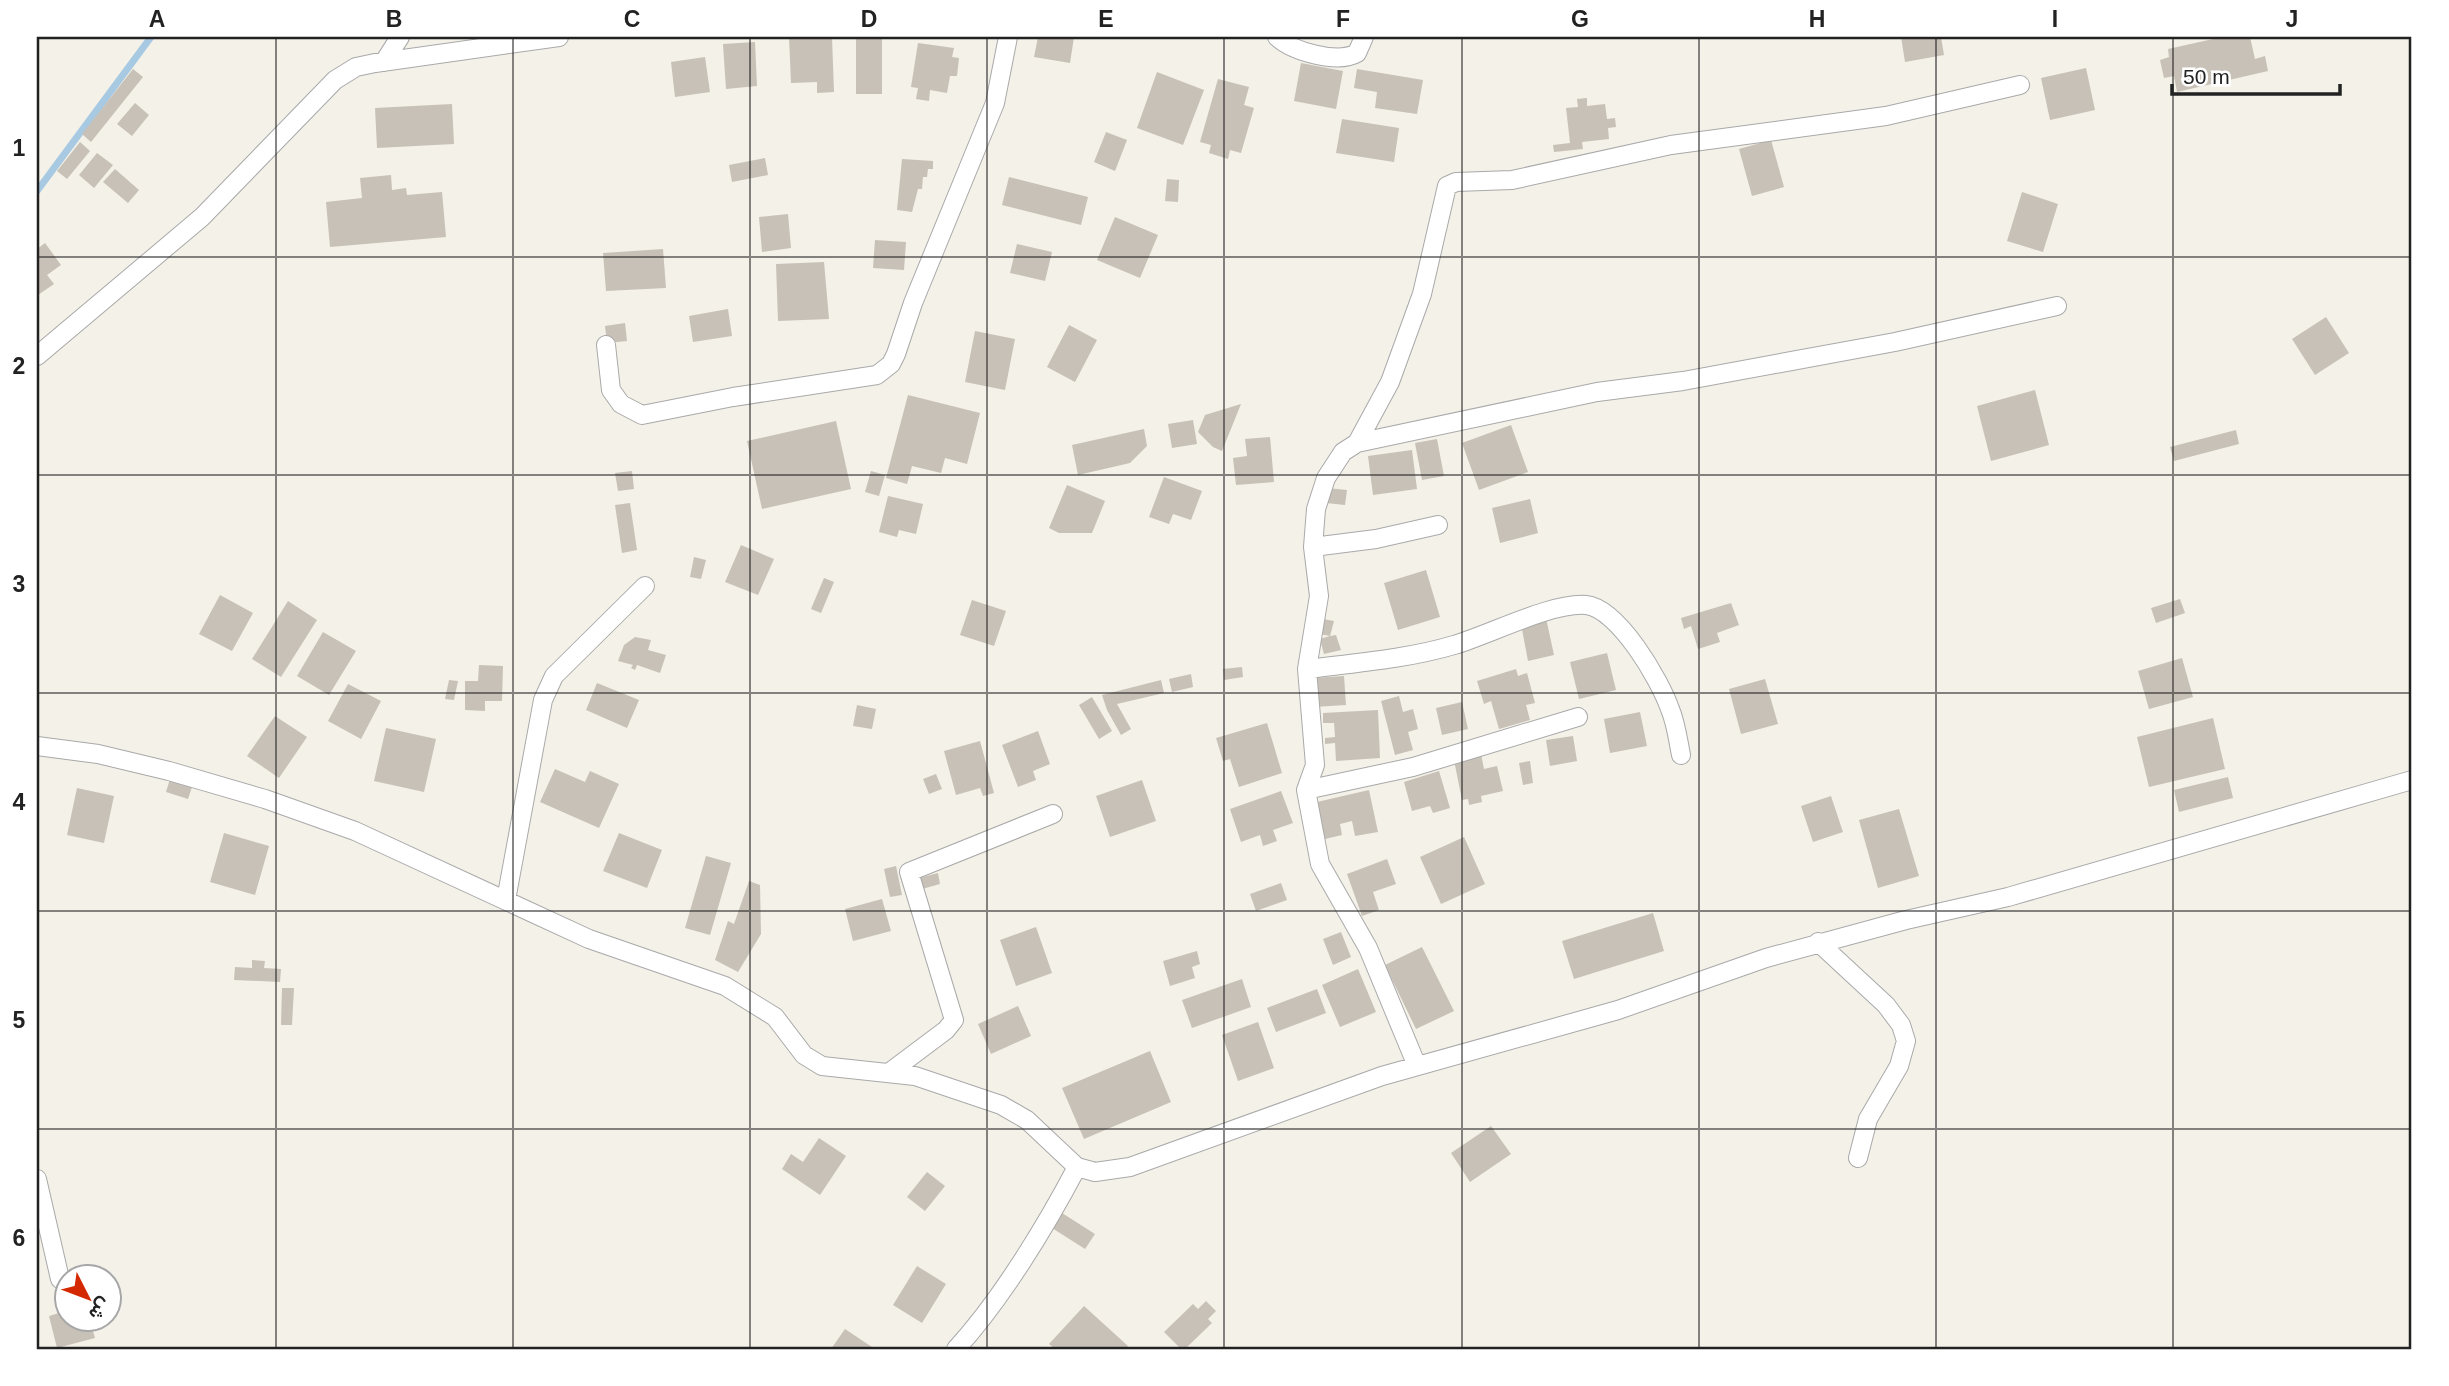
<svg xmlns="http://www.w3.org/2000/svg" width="2449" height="1386" font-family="Helvetica,Vazirmatn,sans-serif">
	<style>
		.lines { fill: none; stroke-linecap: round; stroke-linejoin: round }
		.stream { stroke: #a7c9e2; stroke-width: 7 }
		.building { fill: #c8c1b7 }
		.street-casing { stroke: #a9a9a9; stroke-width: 20 }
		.street { stroke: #fff; stroke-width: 18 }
		.grid { fill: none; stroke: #222; stroke-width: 2; stroke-opacity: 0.55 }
		.neatline { fill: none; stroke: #222; stroke-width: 2.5 }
		.grid-label { font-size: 23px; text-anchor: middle; font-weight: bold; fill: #222 }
	</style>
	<rect width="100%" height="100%" fill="#f3f1e8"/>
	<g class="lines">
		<path class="stream" d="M37,191L151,37"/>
	</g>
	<path class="building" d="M789,37H832L834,92L817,93V82L791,83Z
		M856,37H882V94H856Z
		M1038,37H1074L1070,63L1034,57Z
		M1901,37H1941L1944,55L1905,62Z
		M2222,37H2250L2255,59L2265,56L2268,71L2177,92L2174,76L2164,78L2160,60L2169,57L2168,49Z
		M755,42L757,86L726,89L723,44Z
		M918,43L954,48L952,57L959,58L957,76H950L947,93L930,90L929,101L916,99L918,88L911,87Z
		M705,57L710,92L675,97L671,62Z
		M1301,63L1343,71L1336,109L1294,101Z
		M2086,68L2095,110L2050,120L2041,78Z
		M133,69L143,77L91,142L82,134Z
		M1357,69L1423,80L1417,114L1375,108L1377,92L1354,88Z
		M1157,72L1204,90L1183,145L1137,128Z
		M1218,79L1249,87L1244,105L1254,108L1241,153L1230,150L1228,159L1209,153L1211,145L1200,142Z
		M1587,98V106L1605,104L1607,119L1615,118L1616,127L1608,128L1609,139L1582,142L1583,149L1554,152L1553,145L1570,143L1566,108L1578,107L1577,99Z
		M135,103L149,115L132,136L117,124Z
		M452,104L454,144L377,148L375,108Z
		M1342,119L1399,128L1394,162L1336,153Z
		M1106,132L1127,140L1115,171L1094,162Z
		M1771,140L1784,187L1752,196L1739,149Z
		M80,142L90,151L67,179L57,171Z
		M97,153L113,165L94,188L79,175Z
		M765,158L768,175L732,182L729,165Z
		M902,159L933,161V169H928L927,177H923L922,189H918L912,212L897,210Z
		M115,169L139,190L128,203L103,182Z
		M391,175L392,190L406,188L407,195L442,192L446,237L330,247L326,202L362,198L360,178Z
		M1009,177L1088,197L1081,225L1002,205Z
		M1167,179L1179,180L1178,202L1165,201Z
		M2022,192L2058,204L2043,252L2007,241Z
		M788,214L791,248L762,252L759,217Z
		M1115,217L1158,235L1140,278L1097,260Z
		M875,240L906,242L904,270L873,268Z
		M45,243L61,265L47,275L54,284L38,295L37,249Z
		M1017,244L1052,252L1045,281L1010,273Z
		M663,249L666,288L606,291L603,253Z
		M824,262L829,319L778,321L776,264Z
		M728,309L732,336L693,342L689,316Z
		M2326,317L2349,353L2315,375L2292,339Z
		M625,323L627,341L607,343L605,326Z
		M1069,325L1097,340L1075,382L1047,367Z
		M975,331L1015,339L1005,390L965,382Z
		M2035,390L2049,445L1991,461L1977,406Z
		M908,395L980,413L967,464L945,458L941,473L912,466L907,484L886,478Z
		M1241,404L1222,451L1213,447L1198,432L1205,415Z
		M1193,420L1197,444L1172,448L1168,424Z
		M836,421L851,489L762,509L747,441Z
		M1511,425L1528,472L1479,490L1462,443Z
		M1144,429L1147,446L1130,463L1078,475L1072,445Z
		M2236,430L2239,444L2174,461L2170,447Z
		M1270,437L1274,482L1236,485L1233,458L1247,456L1245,439Z
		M1437,439L1444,476L1422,480L1415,443Z
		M1412,450L1417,489L1373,495L1368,456Z
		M632,471L634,489L618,491L615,473Z
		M871,471L885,475L879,496L865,492Z
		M1164,477L1202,491L1191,520L1173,514L1169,524L1149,517Z
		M1067,485L1105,501L1092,533H1059L1049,528Z
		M1327,488L1347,490L1345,505L1326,503Z
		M888,496L923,504L916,534L899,530L897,537L879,532Z
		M1530,499L1538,533L1500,543L1492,508Z
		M630,503L637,550L622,553L615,505Z
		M741,545L774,559L758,595L725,582Z
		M694,557L706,560L701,579L690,577Z
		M1426,570L1440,617L1398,630L1384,583Z
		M824,578L834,582L821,613L811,609Z
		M220,595L253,613L232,651L199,634Z
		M2180,599L2185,613L2156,623L2151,608Z
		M972,600L1006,611L994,646L960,635Z
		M288,601L317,620L281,677L252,659Z
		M1731,603L1739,625L1717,633L1720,642L1698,649L1691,626L1684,629L1681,618Z
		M1546,618L1554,655L1528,661L1521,624Z
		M1323,619L1334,621L1330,636L1336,635L1341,650L1324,654L1320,639L1330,636L1320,634Z
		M323,632L356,651L329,695L297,676Z
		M635,637L651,640L648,650L666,655L660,673L637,665L635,670L631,668L633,665L618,661L624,645Z
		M1607,653L1616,690L1579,699L1570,662Z
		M2182,658L2193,697L2149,709L2138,671Z
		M479,665L503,666L502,701H485V711L465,710V681H478Z
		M1242,667L1243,677L1224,680L1223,669Z
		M1516,669L1518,676L1527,673L1535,703L1526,705L1530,720L1499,729L1491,701L1484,704L1477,681Z
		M1191,674L1193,687L1172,692L1169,679Z
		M1344,676L1346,705L1314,707L1313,678Z
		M1765,679L1778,724L1741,734L1729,689Z
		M449,680L458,681L454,700L445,699Z
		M1161,680L1164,693L1117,704L1131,729L1121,735L1107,710L1102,695Z
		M597,683L639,700L627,728L586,710Z
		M348,684L381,701L361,739L328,721Z
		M1399,696L1403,712L1413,709L1418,729L1408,732L1413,750L1395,755L1381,701Z
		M1092,697L1112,731L1099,739L1079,705Z
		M1462,702L1468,729L1442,735L1436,708Z
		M857,705L876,709L872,729L853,726Z
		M1378,710L1380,758L1336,761L1335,743L1325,744V738L1335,737L1334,723H1323V713Z
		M1640,712L1647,746L1610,753L1604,719Z
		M275,716L307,737L279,778L247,756Z
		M2213,718L2225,769L2149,787L2137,737Z
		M1267,723L1282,773L1239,787L1230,759L1223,761L1216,738Z
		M386,728L436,739L424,792L374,781Z
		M1038,731L1050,764L1033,771L1036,780L1018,787L1002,745Z
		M1573,736L1577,761L1550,766L1546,740Z
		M980,741L994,793L983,796L980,788L956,795L944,751Z
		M1481,754L1484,769L1497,766L1503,791L1481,796L1482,802L1469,805L1468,799L1462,800L1454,760Z
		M1530,761L1533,783L1523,785L1519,763Z
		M555,769L585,782L590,771L619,784L599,828L540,802Z
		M1439,771L1450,808L1433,813L1430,806L1412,811L1404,782Z
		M936,774L942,789L929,794L923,779Z
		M2228,777L2233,798L2179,812L2174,790Z
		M170,779L192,787L188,799L166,792Z
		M1142,780L1156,821L1110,837L1096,796Z
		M77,788L114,796L104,843L67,835Z
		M1369,790L1378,832L1355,836L1352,821L1340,824L1342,835L1325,839L1317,802Z
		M1281,791L1293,823L1273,830L1277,841L1263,846L1260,835L1241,842L1230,809Z
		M1831,796L1843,832L1813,842L1801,806Z
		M1899,809L1919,876L1878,888L1859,820Z
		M224,833L269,846L255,895L210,882Z
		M619,833L662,850L647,888L603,871Z
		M1464,837L1485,884L1441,904L1420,857Z
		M706,856L731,863L710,935L685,928Z
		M1387,859L1396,884L1373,892L1379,910L1362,916L1347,874Z
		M896,866L902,895L890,897L884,869Z
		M938,873L940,884L922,889L919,878Z
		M749,881L760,885L761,934L738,972L715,960L728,921L734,924Z
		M1281,883L1287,900L1256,911L1250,894Z
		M882,899L891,931L853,941L845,909Z
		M1653,913L1664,951L1574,979L1562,941Z
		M1036,927L1052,973L1016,986L1000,940Z
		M1341,932L1351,957L1333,965L1323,939Z
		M1422,947L1454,1011L1416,1029L1385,965Z
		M1197,951L1200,964L1192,967L1195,978L1170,986L1163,961Z
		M252,960L265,961L264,968L281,969L280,982L234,980L235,967L252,968Z
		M1358,969L1376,1012L1340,1027L1322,985Z
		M1242,979L1251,1007L1192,1028L1182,1000Z
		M282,988H294L292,1025H281Z
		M1317,989L1326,1013L1276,1032L1267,1008Z
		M1018,1006L1031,1036L991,1054L978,1024Z
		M1258,1022L1274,1068L1238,1081L1222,1035Z
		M1150,1051L1171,1102L1084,1139L1062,1088Z
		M1491,1126L1511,1154L1470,1182L1451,1153Z
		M819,1138L846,1156L820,1195L782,1169L791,1154L803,1162Z
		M927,1172L945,1186L925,1211L907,1197Z
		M1062,1213L1095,1234L1085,1249L1052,1228Z
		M917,1266L946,1284L922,1323L893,1305Z
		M1206,1301L1216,1311L1208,1319L1212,1323L1185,1349H1181L1164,1332L1193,1304L1198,1309Z
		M1084,1306L1128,1346L1125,1349H1055L1049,1344Z
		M66,1311V1320H90L95,1338L57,1348L49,1316Z
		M845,1329L875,1349H831Z"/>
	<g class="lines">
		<g class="street-casing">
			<path id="street" d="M1277,37C1293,52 1338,64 1357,53L1364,37
				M384,62L400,37
				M606,345L611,390L621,404L642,415L733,397L877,375L891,364L896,354L913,303L995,103L1008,37
				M37,356L202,217L335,80L356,67L375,63L559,37
				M1357,443L1597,392L1683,381L1895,342L2057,306
				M1313,547L1376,539L1438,525
				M1307,669C1355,663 1407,659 1454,645C1489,635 1552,602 1586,605C1618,608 1660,680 1670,709C1676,723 1678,740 1681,755
				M37,746L98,754L169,771L265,799L355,831L589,939L725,986L775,1017L804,1055L822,1066L915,1076L1001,1105L1027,1120L1077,1167
				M1306,790L1413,767L1578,717
				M506,900L543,700L554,676L645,586
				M1818,942L1886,1005L1901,1025L1906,1041L1899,1066L1868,1119L1858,1158
				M1417,1066L1368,948L1320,864L1306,790L1315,765L1307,669L1319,596L1313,547L1316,509L1326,478L1343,452L1357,443L1390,382L1422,294L1447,186L1456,182L1512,180L1671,145L1886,116L2020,85
				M890,1072L946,1030L954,1020L909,872L1053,814
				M37,1179L60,1279
				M956,1349C1001,1300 1046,1226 1077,1167L1095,1172L1130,1167L1382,1076L1618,1010L1766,958L1906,920L2008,897L2412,780"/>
		</g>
		<use href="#street" class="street"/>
	</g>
	<path class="grid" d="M276,37V1349M513,37V1349M750,37V1349M987,37V1349M1224,37V1349M1462,37V1349M1699,37V1349M1936,37V1349M2173,37V1349M37,257H2412M37,475H2412M37,693H2412M37,911H2412M37,1129H2412"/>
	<rect width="2449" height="1386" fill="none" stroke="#ffffff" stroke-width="77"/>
	<g transform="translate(88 1298) rotate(132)"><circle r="33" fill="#ffffff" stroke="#a7a7a7" stroke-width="2"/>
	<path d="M0-5L12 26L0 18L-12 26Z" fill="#d42900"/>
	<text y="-10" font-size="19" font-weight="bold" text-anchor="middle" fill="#222222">ش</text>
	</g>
	<path d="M2172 84v10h168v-10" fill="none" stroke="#222222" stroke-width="3.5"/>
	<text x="2183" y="84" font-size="21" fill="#222222" stroke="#ffffff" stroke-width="5" paint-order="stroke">50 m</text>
	<rect x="38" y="38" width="2372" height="1310" class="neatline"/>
	<g class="grid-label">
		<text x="157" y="27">A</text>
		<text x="394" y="27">B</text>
		<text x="632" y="27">C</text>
		<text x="869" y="27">D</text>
		<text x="1106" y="27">E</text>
		<text x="1343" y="27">F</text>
		<text x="1580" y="27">G</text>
		<text x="1817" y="27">H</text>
		<text x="2055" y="27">I</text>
		<text x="2292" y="27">J</text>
		<text x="19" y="156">1</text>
		<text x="19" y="374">2</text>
		<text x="19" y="592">3</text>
		<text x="19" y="810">4</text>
		<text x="19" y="1028">5</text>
		<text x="19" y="1246">6</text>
	</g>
</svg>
